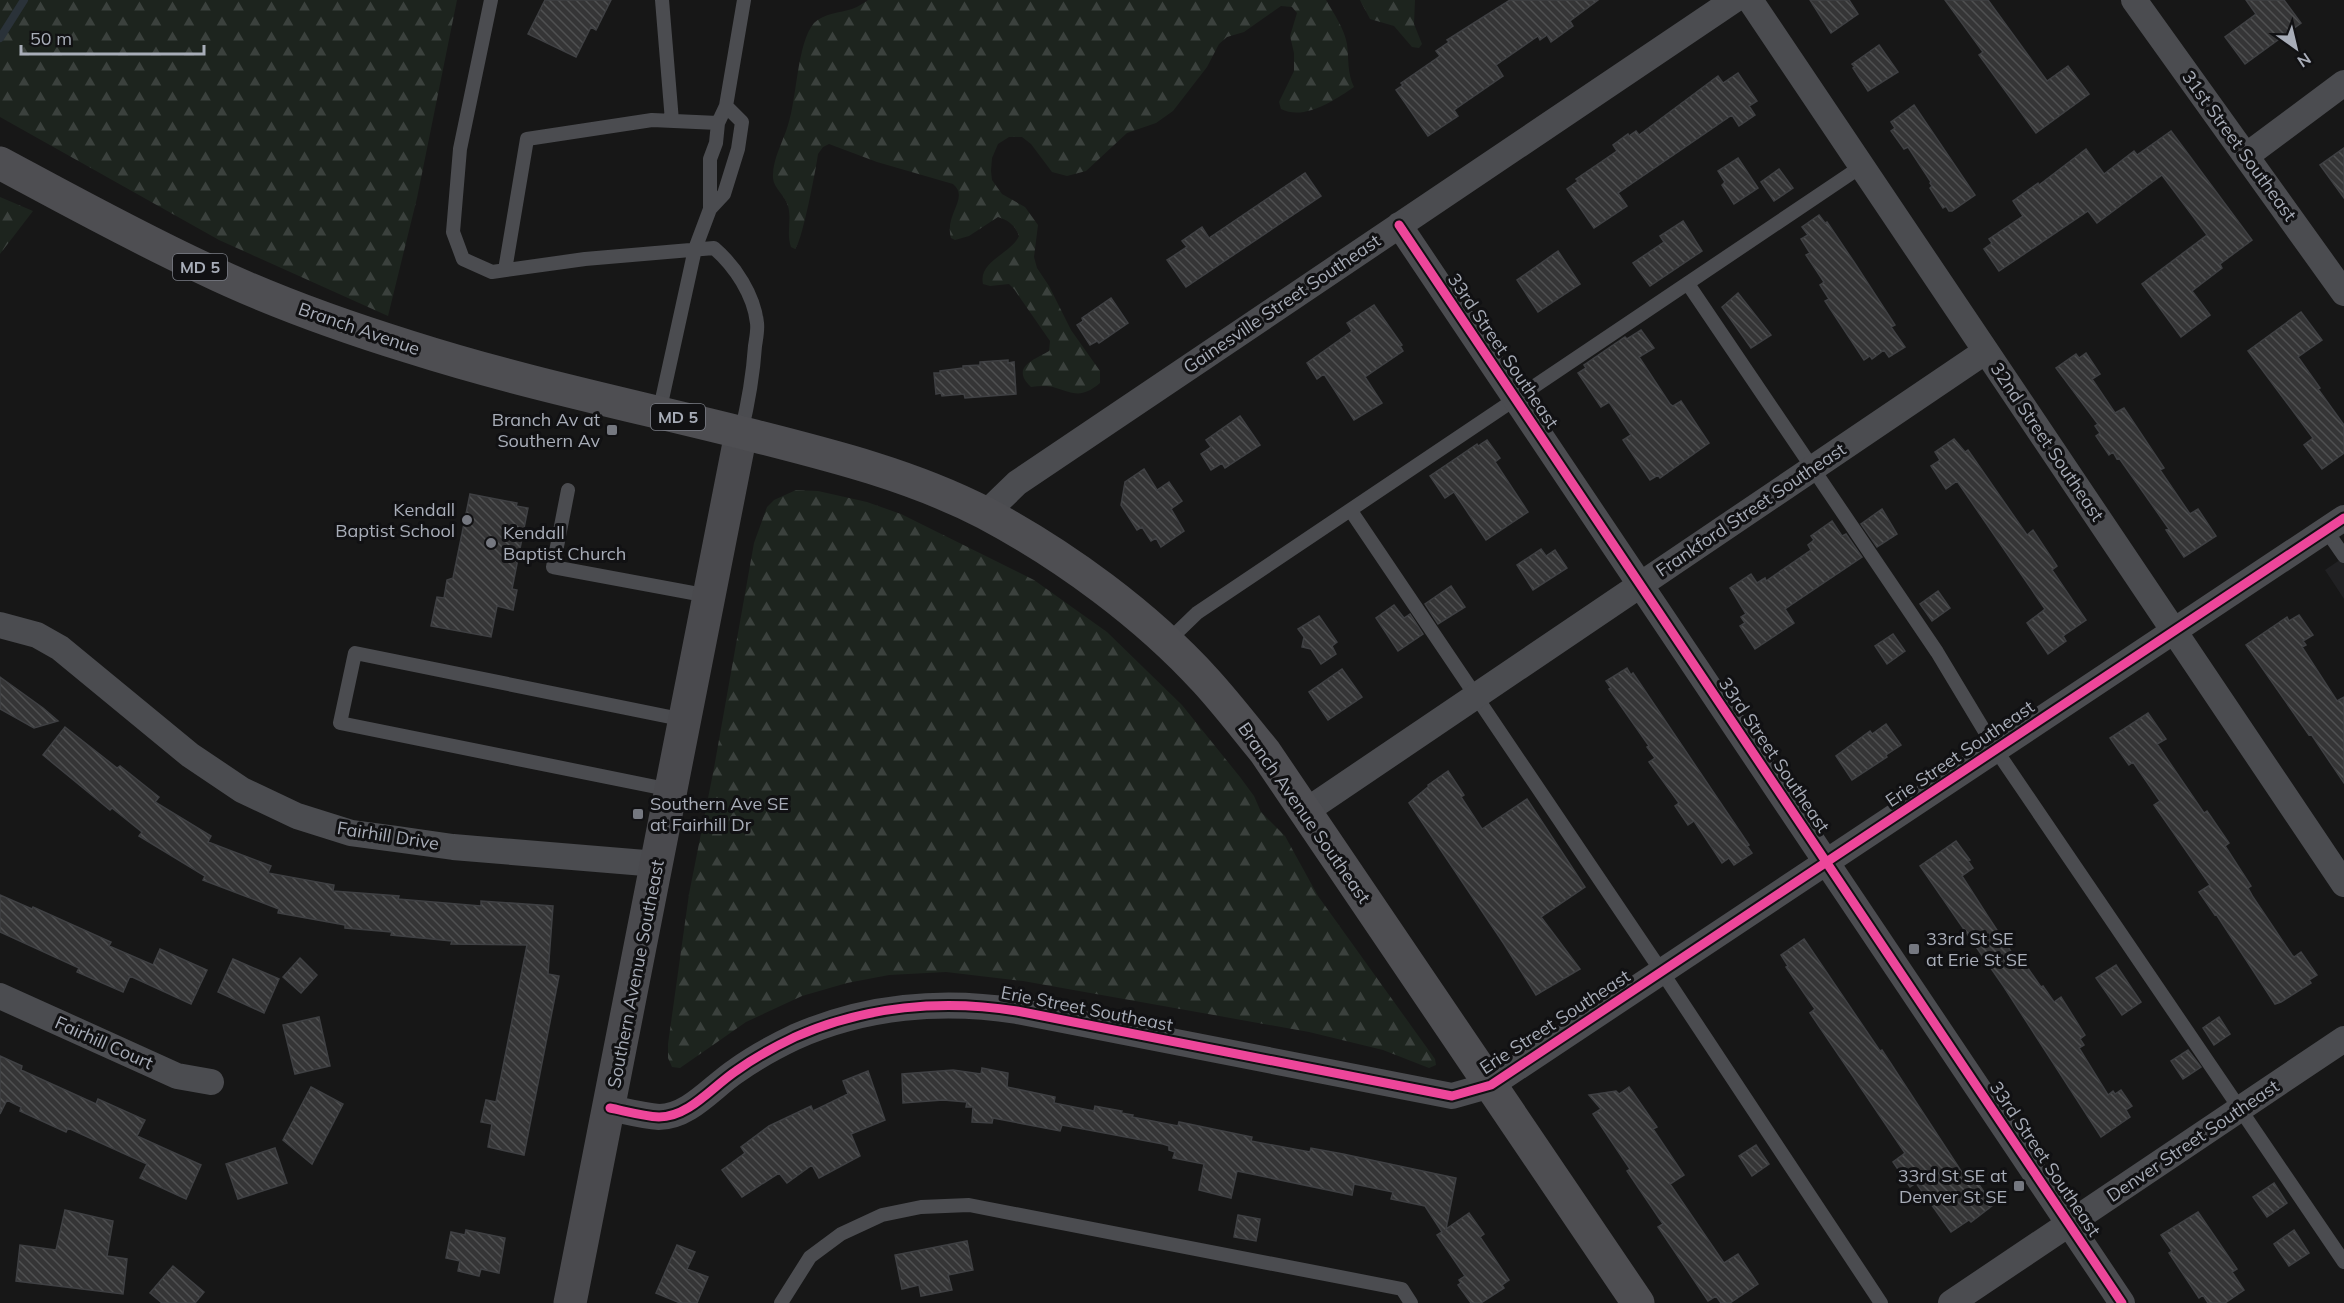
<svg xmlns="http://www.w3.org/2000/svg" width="2344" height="1303" font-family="Mulish,sans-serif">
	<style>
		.built { fill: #212123 }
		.forest { fill: url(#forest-firs) }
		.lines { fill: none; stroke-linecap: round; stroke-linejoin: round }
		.stream { stroke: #2a3239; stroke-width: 8 }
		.building { fill: url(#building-back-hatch); stroke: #3f4043; stroke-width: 1.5 }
		.service { stroke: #4b4c50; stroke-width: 14 }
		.minor { stroke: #4b4c50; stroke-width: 26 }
		.secondary { stroke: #4a4a4e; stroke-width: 33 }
		.trunk { stroke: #4e4e52; stroke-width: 33 }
		.cycleway-casing { stroke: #111113; stroke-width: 13 }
		.cycleway { stroke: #ed469a; stroke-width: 9 }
		.poi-dot { fill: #757880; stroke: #111113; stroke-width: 2 }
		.labels { text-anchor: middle; stroke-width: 6; stroke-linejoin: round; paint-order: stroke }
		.shield { fill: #111113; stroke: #7b7e86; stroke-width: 1.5 }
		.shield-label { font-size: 16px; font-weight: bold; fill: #a8adb8 }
		.street-label { font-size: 18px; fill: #a8adb8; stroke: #111113 }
		.poi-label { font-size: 18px; fill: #a8adb8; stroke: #111113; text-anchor: end }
	</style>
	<defs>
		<pattern id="forest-firs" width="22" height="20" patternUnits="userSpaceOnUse" patternTransform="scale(1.5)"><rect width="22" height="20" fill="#1d241e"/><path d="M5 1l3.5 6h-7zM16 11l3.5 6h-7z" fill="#3b413d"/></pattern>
		<pattern id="building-back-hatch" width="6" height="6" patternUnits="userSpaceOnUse" patternTransform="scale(1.5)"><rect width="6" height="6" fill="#353536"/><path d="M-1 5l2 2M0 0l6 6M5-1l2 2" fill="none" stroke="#4f5051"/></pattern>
	</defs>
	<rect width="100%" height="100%" fill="#171717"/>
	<path class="built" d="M2344,557V599L2325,570Z"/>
	<path class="forest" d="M0,0H457L417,198L388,316L219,240L0,117Z
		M868,0H1326C1334,14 1344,28 1347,44C1349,59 1347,73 1354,87C1335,100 1304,121 1281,109L1279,102L1294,71V53L1290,36L1297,13L1292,7L1281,6L1244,32L1227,37L1219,44L1207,67L1173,111L1156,123L1127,133L1086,171L1067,176L1052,172L1031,144L1022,137H1009L998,144L992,158L991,171L992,180L1002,194L1025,207L1038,225L1034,257L1037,268L1049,286L1071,330L1100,371V383C1082,398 1075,394 1056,388C1048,385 1039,386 1031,387C1010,367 1034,360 1049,351L1050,341L1014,289L1009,284L990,286L983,284C978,261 1011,254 1019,236C1016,226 1008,220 998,217L969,236L955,240L951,238C944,214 970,198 953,184L877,162L829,144L823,147L818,154C816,169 802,243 795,249L791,247C786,233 792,220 788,206C785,195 774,189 773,178C772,160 783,142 788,125C797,98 797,43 814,23C824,13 840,13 852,9C858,7 863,3 868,0Z
		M1360,0H1415L1414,24L1422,44L1419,48L1412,47L1394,26L1370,19Z
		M0,197L33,211L0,254Z
		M796,490L818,491L867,502L901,514L1034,580L1107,632L1182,705L1240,777L1254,796L1261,812L1285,836L1318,896L1435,1059L1436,1065L1429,1068L1383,1050L1309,1032L1023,981L946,972L889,975L847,983L802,996L746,1022L680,1068L672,1067L668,1058V1044L689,894L714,768L754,543L767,507L774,500Z"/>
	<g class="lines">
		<path class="stream" d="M0,38L24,0"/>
	</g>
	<path class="building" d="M545,0H611L596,30L591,27L576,57L528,34Z
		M1510,0H1598L1570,21L1573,26L1551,42L1547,35L1540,40L1538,36L1496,65L1503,76L1454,110L1458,116L1428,136L1396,90L1403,85L1401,83L1440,56L1436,51L1449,42L1447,40Z
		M1810,0H1849L1858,14L1831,33Z
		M1945,0H1988L2047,81L2068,66L2089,94L2036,133L1979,55L1983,52Z
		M2246,0H2284L2301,23L2245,64L2225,37L2256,14Z
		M1879,45L1898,72L1868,91L1853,68L1855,67L1852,64Z
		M1738,73L1757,101L1749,106L1755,115L1739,126L1732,115L1618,193L1627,206L1594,228L1567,189L1578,181L1576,179L1617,151L1613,145L1628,134L1629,136L1636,131L1639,135L1718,76L1723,83Z
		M1914,105L1975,195L1952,211H1949L1946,206L1943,208L1930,188L1932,186L1930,183L1931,182L1908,147L1904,149L1891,131L1895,128L1891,122Z
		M2171,131L2252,240L2220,264L2222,268L2192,291L2210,315L2181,337L2142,284L2207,235L2162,175L2097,223L2088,211L1999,271L1984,249L1992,243L1989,239L2023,216L2013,201L2038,183L2039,185L2086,149L2104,174L2134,151L2137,155Z
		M2344,148V198L2320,165Z
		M1738,158L1758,188L1734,204L1722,185L1725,182L1718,171Z
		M1779,169L1793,188L1774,201L1761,182Z
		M1305,173L1321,196L1186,287L1167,260L1187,247L1182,241L1202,227L1209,238Z
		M1819,215L1825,223L1827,222L1854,262L1895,325L1891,327L1905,347L1889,357L1884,350L1872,359L1870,356L1864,360L1825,301L1829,299L1820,285L1824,282L1806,255L1810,253L1801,239L1808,235L1802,227Z
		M1683,221L1702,251L1650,286L1633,263L1664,242L1660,236Z
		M1558,251L1580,284L1538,312L1517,280Z
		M1738,293L1771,335L1751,348L1722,307Z
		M1111,298L1128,323L1099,343L1097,341L1090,345L1077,325L1083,321L1082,318Z
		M1374,305L1402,345L1400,346L1403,351L1365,377L1382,403L1354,420L1324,374L1317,379L1307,363L1352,331L1347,323Z
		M2301,312L2322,340L2298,357L2320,388L2318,389L2344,425V453L2322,469L2304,445L2313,438L2248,351Z
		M1641,330L1654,348L1639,357L1670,404L1673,406L1681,401L1709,443L1660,478L1658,475L1650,480L1623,440L1631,435L1609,402L1601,407L1578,373L1586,368L1584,365L1625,337L1627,339Z
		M2086,353L2100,374L2092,379L2115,413L2124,408L2164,468L2160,470L2190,514L2198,509L2216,536L2184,557L2166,530L2169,529L2119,458L2117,459L2113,452L2109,455L2096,436L2100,433L2095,426L2098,424L2056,368L2076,354L2079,358Z
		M1008,360V363L1014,362L1016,394L965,398L964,394L942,396L941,393L936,394L934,373H940V371L963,368V366L980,365V362Z
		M1240,416L1260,445L1225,468L1222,463L1211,470L1201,454L1211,447L1206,440Z
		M1954,439L1965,452L1968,450L2027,535L2033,530L2057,566L2052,570L2086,620L2063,636L2066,641L2048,654L2027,623L2045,609L1957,481L1946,489L1931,466L1940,460L1935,452Z
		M1487,440L1500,458L1495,462L1528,512L1486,540L1454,492L1445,498L1430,476L1477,444L1478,446Z
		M1144,469L1157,490L1169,482L1182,501L1171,509L1184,531L1161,547L1156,538L1151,541L1142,527L1137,530L1121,505L1125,482Z
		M470,494L517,503L516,506L528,508L512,589L517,590L513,610L497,606L491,637L431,626L437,597L444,598L447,580L453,578Z
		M1882,509L1897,534L1877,547L1861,524Z
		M1832,521L1842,536L1846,534L1862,557L1785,609L1794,623L1755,649L1740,626L1745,623L1741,617L1746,614L1730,588L1751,574L1757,583L1765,578L1766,581L1811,550L1808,545L1814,540L1811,536Z
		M1541,549L1546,556L1555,550L1567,568L1533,590L1517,565Z
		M1451,586L1465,607L1438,624L1425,604Z
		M1938,591L1950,608L1932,621L1920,604Z
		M1394,605L1404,618L1410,614L1423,634L1398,651L1376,618Z
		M2299,615L2313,635L2303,641L2306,645L2302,647L2337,701L2344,697V783L2311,734L2309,735L2246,645L2287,617L2289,621Z
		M1319,616L1337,642L1332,646L1336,654L1321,664L1311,649L1302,647L1304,637L1298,629Z
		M1893,634L1905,651L1887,664L1875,646Z
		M1627,668L1631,675L1633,673L1749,845L1747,846L1752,853L1734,865L1729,858L1722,863L1694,821L1688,825L1675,806L1679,803L1649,762L1655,758L1647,747L1649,746L1609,689L1611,688L1606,681Z
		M1342,669L1362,697L1328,720L1309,692Z
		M0,677L43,708L58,721L34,728L0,709Z
		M2148,713L2166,739L2157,744L2204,813L2207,811L2229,843L2225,846L2251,886L2248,888L2253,897L2292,955L2294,957L2301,952L2317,975L2309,980L2311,983L2281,1002L2275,1004L2216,914L2215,915L2199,892L2210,885L2154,805L2160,801L2133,762L2129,765L2110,738Z
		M1886,724L1901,745L1886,755L1887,757L1852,780L1836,756L1870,731L1872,734Z
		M65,727L117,768L120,766L159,797L155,802L211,836L208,842L271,866L268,873L334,885L333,891L399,896L398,899L481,906V901L553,906L548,974L559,976L524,1155L488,1147L492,1124L481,1122L486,1100L496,1102L527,945L451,944L452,941L391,935L392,932L345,928V925L278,913L279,909L203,880L205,876L139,836L142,832L112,808L110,810L43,755Z
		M1448,771L1464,795L1461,797L1482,829L1527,799L1585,887L1541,917L1580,969L1536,995L1504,944L1409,803L1429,786L1428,785Z
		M1956,841L1970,860L1968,861L1973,868L1962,876L1987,915L2014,956L2018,954L2041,987L2043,986L2054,1002L2061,997L2085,1035L2080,1039L2084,1045L2079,1048L2108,1095L2113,1091L2115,1094L2121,1090L2132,1106L2126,1110L2130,1117L2101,1137L2004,987L1920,866Z
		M0,895L32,909L33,907L111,942L109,946L153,965L160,949L207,970L191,1004L130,976L123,992L77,972L79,968L0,932Z
		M1804,939L1880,1051L1882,1050L1963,1174L1965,1176L1971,1173L1993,1205L1971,1222L1969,1220L1951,1232L1916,1183L1910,1187L1893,1162L1905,1153L1810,1013L1815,1009L1786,967L1788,966L1781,955Z
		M300,958L317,975L301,993L283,977Z
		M233,959L279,979L264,1013L218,992Z
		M2116,965L2141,1002L2122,1015L2096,978Z
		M319,1017L330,1066L295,1074L283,1025Z
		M2219,1017L2230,1034L2214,1045L2203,1028Z
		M2188,1050L2201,1067L2183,1079L2171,1061Z
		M0,1056L22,1066L21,1070L96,1104L98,1099L145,1120L137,1136L201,1165L186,1199L140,1178L147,1164L68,1128L66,1132L20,1111L21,1107L7,1100L0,1114Z
		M982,1068L1008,1073L1007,1087L1055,1097L1054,1103L1094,1111L1095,1106L1122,1111L1121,1113L1133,1115L1132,1117L1178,1126L1179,1122L1252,1137L1251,1141L1310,1152L1311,1148L1343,1154L1456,1178L1446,1229L1469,1213L1484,1234L1480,1237L1509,1280L1502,1285L1504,1288L1481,1303H1471L1458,1285L1461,1283L1459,1280L1465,1276L1437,1235L1442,1232L1425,1206L1391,1199L1393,1192L1354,1184L1352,1195L1237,1171L1231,1198L1199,1190L1204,1164L1173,1158L1175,1152L1169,1150V1146L1163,1144L1062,1125L1060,1131L993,1118L992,1123L972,1122L973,1107H966L967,1102L943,1100L903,1103L902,1074L953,1070L981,1074Z
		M868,1071L885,1120L851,1134L860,1156L819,1178L812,1165L787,1183L779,1173L742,1197L722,1170L745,1153L741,1147L769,1126L811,1106L813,1111L848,1094L843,1081Z
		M311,1087L343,1104L312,1164L283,1140Z
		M1629,1087L1657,1127L1653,1129L1684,1175L1670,1184L1724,1263L1738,1254L1758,1284L1730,1303H1721L1716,1296L1708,1301L1658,1227L1663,1224L1627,1171L1630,1169L1593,1114L1601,1109L1589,1095L1616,1091L1619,1094Z
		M1756,1145L1769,1164L1752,1176L1739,1156Z
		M275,1148L287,1183L238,1199L226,1164Z
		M2274,1183L2287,1203L2267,1217L2253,1197Z
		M65,1210L113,1221L107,1256L127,1259L123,1294L16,1281L20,1245L56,1250Z
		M2198,1212L2237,1269L2232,1272L2244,1290L2225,1303H2208L2203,1295L2199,1298L2169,1253L2172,1251L2161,1235Z
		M1238,1215L1260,1219L1256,1241L1234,1237Z
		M466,1230L505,1238L499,1273L481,1269L479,1276L458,1271L460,1261L446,1258L451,1232L465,1235Z
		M2294,1230L2309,1253L2289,1266L2274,1244Z
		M967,1241L973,1270L948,1275L952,1290L921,1296L919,1285L902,1289L895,1255Z
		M677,1245L695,1252L687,1269L708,1277L697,1303H680L656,1293Z
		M173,1266L204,1292L195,1303H162L150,1293Z"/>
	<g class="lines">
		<path class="service" d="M491,0L460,149L453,232L463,259L492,272L585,259L714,248C735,266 754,295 757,323C758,330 756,339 755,346C753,376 748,404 741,433
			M662,0L672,121
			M710,209L724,194L738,149L742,122L726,106
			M505,270L527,139L652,120L718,123
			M1688,284L1937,652L1996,750L2344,1262
			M659,413L695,249L710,209V159L716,143L718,123L726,106L744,0
			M568,490L553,567L709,596
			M1351,511L1662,972L1881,1303
			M2326,530L2344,556
			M1167,642L1197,613L1862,166
			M671,790L340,723L355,653L685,720
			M781,1303L810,1257L841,1234L882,1215L921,1207L969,1205L1402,1289L1411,1303"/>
		<path class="minor" d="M1750,0L2344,884
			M2134,0L2344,293
			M2246,156L2344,83
			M1399,225L2122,1303
			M985,514L1017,483L1734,0
			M0,625L37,635L60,648L190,755L242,790L297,816L351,833L396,839L453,847L657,864
			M1306,811L1986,351
			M0,996L177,1076L211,1082
			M610,1108C625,1111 643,1116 659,1117C689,1117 712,1087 736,1071C754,1058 774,1047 795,1037C865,1006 942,999 1017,1011L1452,1096L1491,1085L2344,518
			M1951,1303L2344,1039"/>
		<path class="secondary" d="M570,1303L741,433"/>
		<path class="trunk" d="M0,163C67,199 134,236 203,268C269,300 339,325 410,347C523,383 640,407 755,436C834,456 913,476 985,513C1064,555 1146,615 1206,681C1227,704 1246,729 1265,752L1638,1303"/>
		<g class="cycleway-casing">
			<path id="cycleway" d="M1399,225L2122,1303
				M610,1108C625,1111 643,1116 659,1117C689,1117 712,1087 736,1071C754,1058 774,1047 795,1037C865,1006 942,999 1017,1011L1452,1096L1491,1085L2344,518"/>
		</g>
		<use href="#cycleway" class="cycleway"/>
	</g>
	<g class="poi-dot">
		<rect x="606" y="424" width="12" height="12" rx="3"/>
		<circle cx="467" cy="520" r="6"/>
		<circle cx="491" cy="543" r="6"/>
		<rect x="632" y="808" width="12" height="12" rx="3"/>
		<rect x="1908" y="943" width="12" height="12" rx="3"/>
		<rect x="2013" y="1180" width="12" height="12" rx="3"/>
	</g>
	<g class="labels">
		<g class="shield">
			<rect x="173" y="254" width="54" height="26" rx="4.5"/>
			<rect x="651" y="404" width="54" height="26" rx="4.5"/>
		</g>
		<g class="shield-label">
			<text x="200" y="273">MD 5</text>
			<text x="678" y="423">MD 5</text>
		</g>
		<g class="street-label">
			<text transform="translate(2239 146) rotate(54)" y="6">31st Street Southeast</text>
			<text transform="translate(1282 304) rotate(-34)" y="6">Gainesville Street Southeast</text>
			<text transform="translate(359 329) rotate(19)" y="6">Branch Avenue</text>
			<text transform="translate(1503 351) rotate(56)" y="6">33rd Street Southeast</text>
			<text transform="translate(2047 442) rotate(56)" y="6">32nd Street Southeast</text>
			<text transform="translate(1751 510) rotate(-34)" y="6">Frankford Street Southeast</text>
			<text transform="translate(1960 754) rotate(-34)" y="6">Erie Street Southeast</text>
			<text transform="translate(1774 755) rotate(56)" y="6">33rd Street Southeast</text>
			<text transform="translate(1304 813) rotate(55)" y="6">Branch Avenue Southeast</text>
			<text transform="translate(388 836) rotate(9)" y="6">Fairhill Drive</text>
			<text transform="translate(636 974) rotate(-79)" y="6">Southern Avenue Southeast</text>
			<text transform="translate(1087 1009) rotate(11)" y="6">Erie Street Southeast</text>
			<text transform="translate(1555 1022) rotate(-33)" y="6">Erie Street Southeast</text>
			<text transform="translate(104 1043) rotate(24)" y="6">Fairhill Court</text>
			<text transform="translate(2193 1141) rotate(-34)" y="6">Denver Street Southeast</text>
			<text transform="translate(2045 1159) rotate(56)" y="6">33rd Street Southeast</text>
		</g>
		<g class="poi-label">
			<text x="600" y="426">Branch Av at<tspan x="600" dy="21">Southern Av</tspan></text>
			<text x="455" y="516">Kendall<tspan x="455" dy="21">Baptist School</tspan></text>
			<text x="503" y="539" text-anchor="start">Kendall<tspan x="503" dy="21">Baptist Church</tspan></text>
			<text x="650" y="810" text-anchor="start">Southern Ave SE<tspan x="650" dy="21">at Fairhill Dr</tspan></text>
			<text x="1926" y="945" text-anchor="start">33rd St SE<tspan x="1926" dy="21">at Erie St SE</tspan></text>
			<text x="2007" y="1182">33rd St SE at<tspan x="2007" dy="21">Denver St SE</tspan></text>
		</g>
	</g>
	<g transform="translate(2296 48) rotate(146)" stroke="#111113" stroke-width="4.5" paint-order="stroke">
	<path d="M0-4.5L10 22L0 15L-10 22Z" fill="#a8adb8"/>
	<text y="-9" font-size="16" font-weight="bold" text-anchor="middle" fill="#a8adb8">N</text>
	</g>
	<path d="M21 45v9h183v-9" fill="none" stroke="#a8adb8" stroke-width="3"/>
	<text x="30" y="45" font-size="18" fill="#a8adb8" stroke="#111113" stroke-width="4.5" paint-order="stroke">50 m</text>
</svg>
